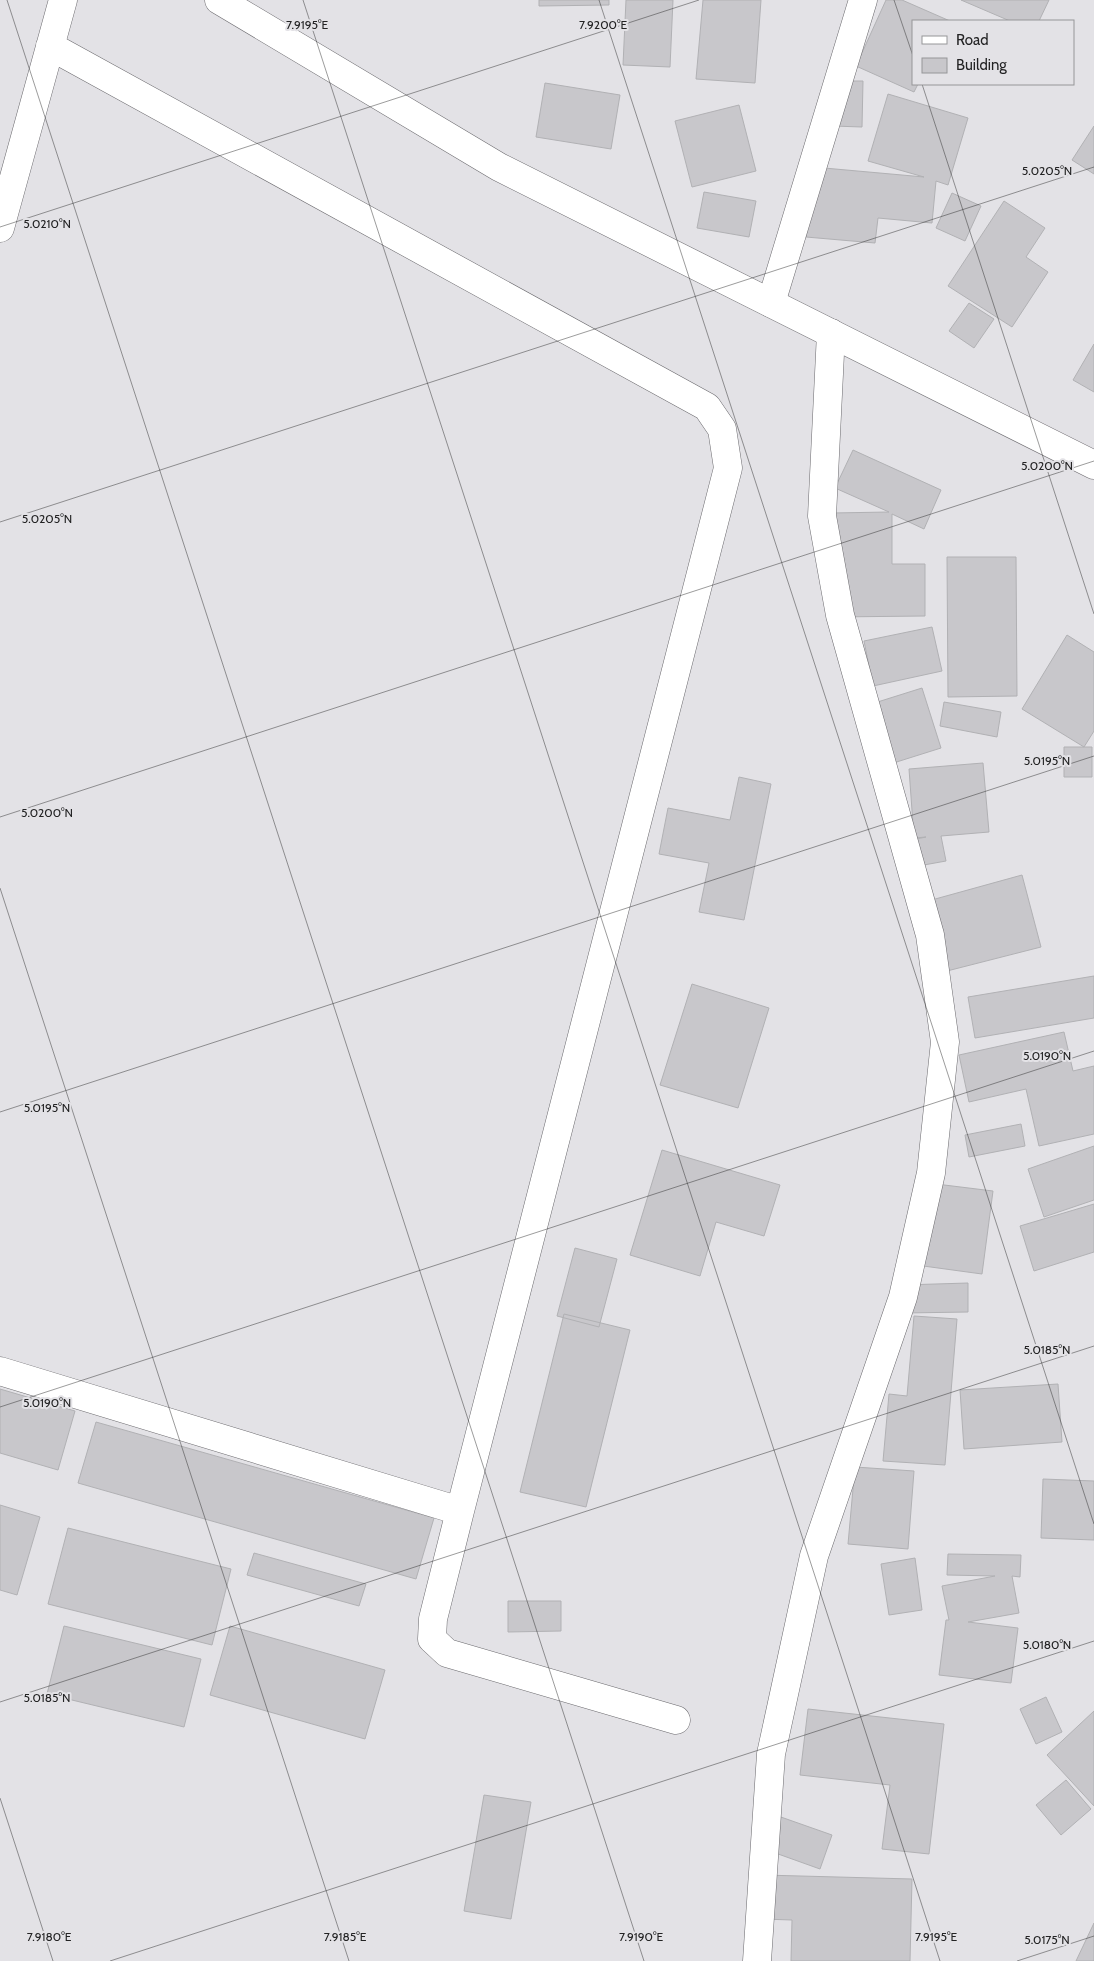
<svg xmlns="http://www.w3.org/2000/svg" width="1094" height="1961" font-family="Cabin,sans-serif">
	<style>
		.building { fill: #c8c7cb; stroke: #b1b1b4 }
		.lines { fill: none; stroke-linecap: round; stroke-linejoin: round }
		.minor-casing { stroke: #6a696d; stroke-width: 29 }
		.tertiary-casing { stroke: #6a696d; stroke-width: 29 }
		.minor { stroke: #fff; stroke-width: 28 }
		.tertiary { stroke: #fff; stroke-width: 28 }
		.ticks { fill: none; stroke: #232324; stroke-width: 1; stroke-opacity: 0.45 }
		.ticks-label { font-size: 12px; text-anchor: middle; fill: #232324; stroke: #e3e2e6; stroke-width: 4; stroke-linejoin: round; paint-order: stroke }
	</style>
	<rect width="100%" height="100%" fill="#e3e2e6"/>
	<path class="building" d="M539,0H609V5L539,6Z
		M626,0H673L670,67L623,65Z
		M703,0H761L755,83L696,79Z
		M886,0H902L950,21H913V84H918L914,92L856,66Z
		M961,0H1049L1039,21H1010Z
		M833,81H863L862,127L833,126Z
		M545,83L620,95L611,149L536,137Z
		M888,94L968,118L948,185L936,181L932,223L878,218L875,243L806,237L813,167L924,177L868,161Z
		M739,105L756,171L692,187L675,121Z
		M1094,126V174L1072,160Z
		M704,192L756,201L749,237L697,228Z
		M952,193L981,206L965,241L936,228Z
		M1004,201L1045,228L1026,257L1048,272L1012,327L948,286Z
		M969,303L994,319L974,348L949,331Z
		M1094,344V392L1073,380Z
		M853,450L941,490L924,529L892,514V564H925V616L832,617V513L889,512L835,488Z
		M947,557H1016L1017,696L948,697Z
		M932,627L942,671L873,686L864,641Z
		M1067,635L1094,652V731L1084,747L1022,709Z
		M922,688L941,748L887,765L868,705Z
		M944,702L1001,712L997,737L940,726Z
		M1064,747H1092V777H1064Z
		M983,763L989,832L941,836L946,861L907,868L902,842L926,837L914,838L909,769Z
		M739,777L771,784L744,920L699,912L709,863L659,854L668,808L730,820Z
		M1022,875L1041,947L947,971L928,901Z
		M1094,976V1018L975,1038L968,997Z
		M692,984L769,1008L738,1108L660,1085Z
		M1064,1032L1073,1071L1094,1066V1134L1039,1146L1026,1089L969,1102L959,1055Z
		M1021,1124L1025,1146L969,1157L965,1135Z
		M1094,1146V1200L1044,1217L1028,1169Z
		M662,1150L780,1185L764,1236L716,1222L700,1276L630,1255Z
		M928,1183L993,1191L982,1274L916,1265Z
		M1094,1204V1252L1034,1271L1020,1226Z
		M575,1248L617,1259L599,1327L557,1316Z
		M968,1283V1312L904,1313L903,1285Z
		M564,1314L630,1330L586,1507L520,1492Z
		M914,1316L957,1319L945,1465L883,1461L889,1394L907,1396Z
		M1058,1384L1062,1442L964,1449L960,1390Z
		M0,1389L75,1411L58,1470L0,1453Z
		M96,1422L434,1518L416,1579L78,1483Z
		M855,1467L914,1471L908,1549L848,1544Z
		M1043,1479L1094,1481V1540L1041,1538Z
		M0,1505L40,1517L17,1595L0,1590Z
		M68,1528L231,1569L212,1645L48,1604Z
		M254,1553L366,1584L359,1606L247,1575Z
		M948,1554L1021,1555L1020,1577L1012,1576L1019,1613L968,1622L1018,1628L1011,1683L939,1675L946,1620H949L942,1586L995,1576L947,1575Z
		M915,1558L922,1610L889,1615L881,1564Z
		M508,1601H561V1631L508,1632Z
		M64,1626L201,1659L184,1727L47,1694Z
		M230,1626L385,1670L365,1739L210,1695Z
		M1046,1697L1062,1732L1036,1744L1020,1709Z
		M808,1709L944,1724L929,1854L882,1849L890,1785L800,1775Z
		M1094,1711V1806L1047,1755Z
		M1066,1780L1091,1809L1061,1835L1036,1805Z
		M484,1795L531,1802L511,1919L464,1911Z
		M778,1816L832,1835L820,1869L767,1850Z
		M763,1875L912,1879L910,1961H791L792,1920L762,1919Z
		M1094,1923V1961H1076Z"/>
	<g class="lines">
		<g class="minor-casing">
			<path id="minor" d="M50,46L707,407L722,429L728,468L460,1511L433,1619L432,1639L447,1653L676,1720
				M0,228L63,0
				M771,303L863,0
				M0,1371L460,1511
				M757,1961L771,1754L814,1556L903,1297L931,1173L945,1042L930,935L840,615L822,516L831,333"/>
		</g>
		<g class="tertiary-casing">
			<path id="tertiary" d="M219,0L499,167L1094,465"/>
		</g>
		<use href="#minor" class="minor"/>
		<use href="#tertiary" class="tertiary"/>
	</g>
	<path class="ticks" d="M7,0L644,1961M303,0L940,1961M599,0L1094,1524M894,0L913,56M922,84L1094,614M0,227L699,0M0,522L1094,167M0,817L1094,461M0,888L349,1961M0,1112L1094,756M0,1407L1094,1051M0,1702L1094,1346M0,1798L53,1961M110,1961L1094,1641M1017,1961L1094,1936"/>
	<g class="ticks-label">
		<text x="307" y="29">7.9195°E</text>
		<text x="603" y="29">7.9200°E</text>
		<text x="1047" y="175">5.0205°N</text>
		<text x="47" y="228">5.0210°N</text>
		<text x="1047" y="470">5.0200°N</text>
		<text x="47" y="523">5.0205°N</text>
		<text x="1047" y="765">5.0195°N</text>
		<text x="47" y="817">5.0200°N</text>
		<text x="1047" y="1060">5.0190°N</text>
		<text x="47" y="1112">5.0195°N</text>
		<text x="1047" y="1354">5.0185°N</text>
		<text x="47" y="1407">5.0190°N</text>
		<text x="1047" y="1649">5.0180°N</text>
		<text x="47" y="1702">5.0185°N</text>
		<text x="49" y="1941">7.9180°E</text>
		<text x="345" y="1941">7.9185°E</text>
		<text x="641" y="1941">7.9190°E</text>
		<text x="936" y="1941">7.9195°E</text>
		<text x="1047" y="1944">5.0175°N</text>
	</g>
	<rect x="912" y="20" width="162" height="65" fill="#e3e2e6" stroke="#969698"/>
	<rect x="922" y="36" width="25" height="8" fill="#ffffff" stroke="#969698"/>
	<text x="956" y="45" font-size="15" fill="#232324">Road</text>
	<rect x="922" y="58" width="25" height="15" fill="#c8c7cb" stroke="#969698"/>
	<text x="956" y="70" font-size="15" fill="#232324">Building</text>
</svg>
